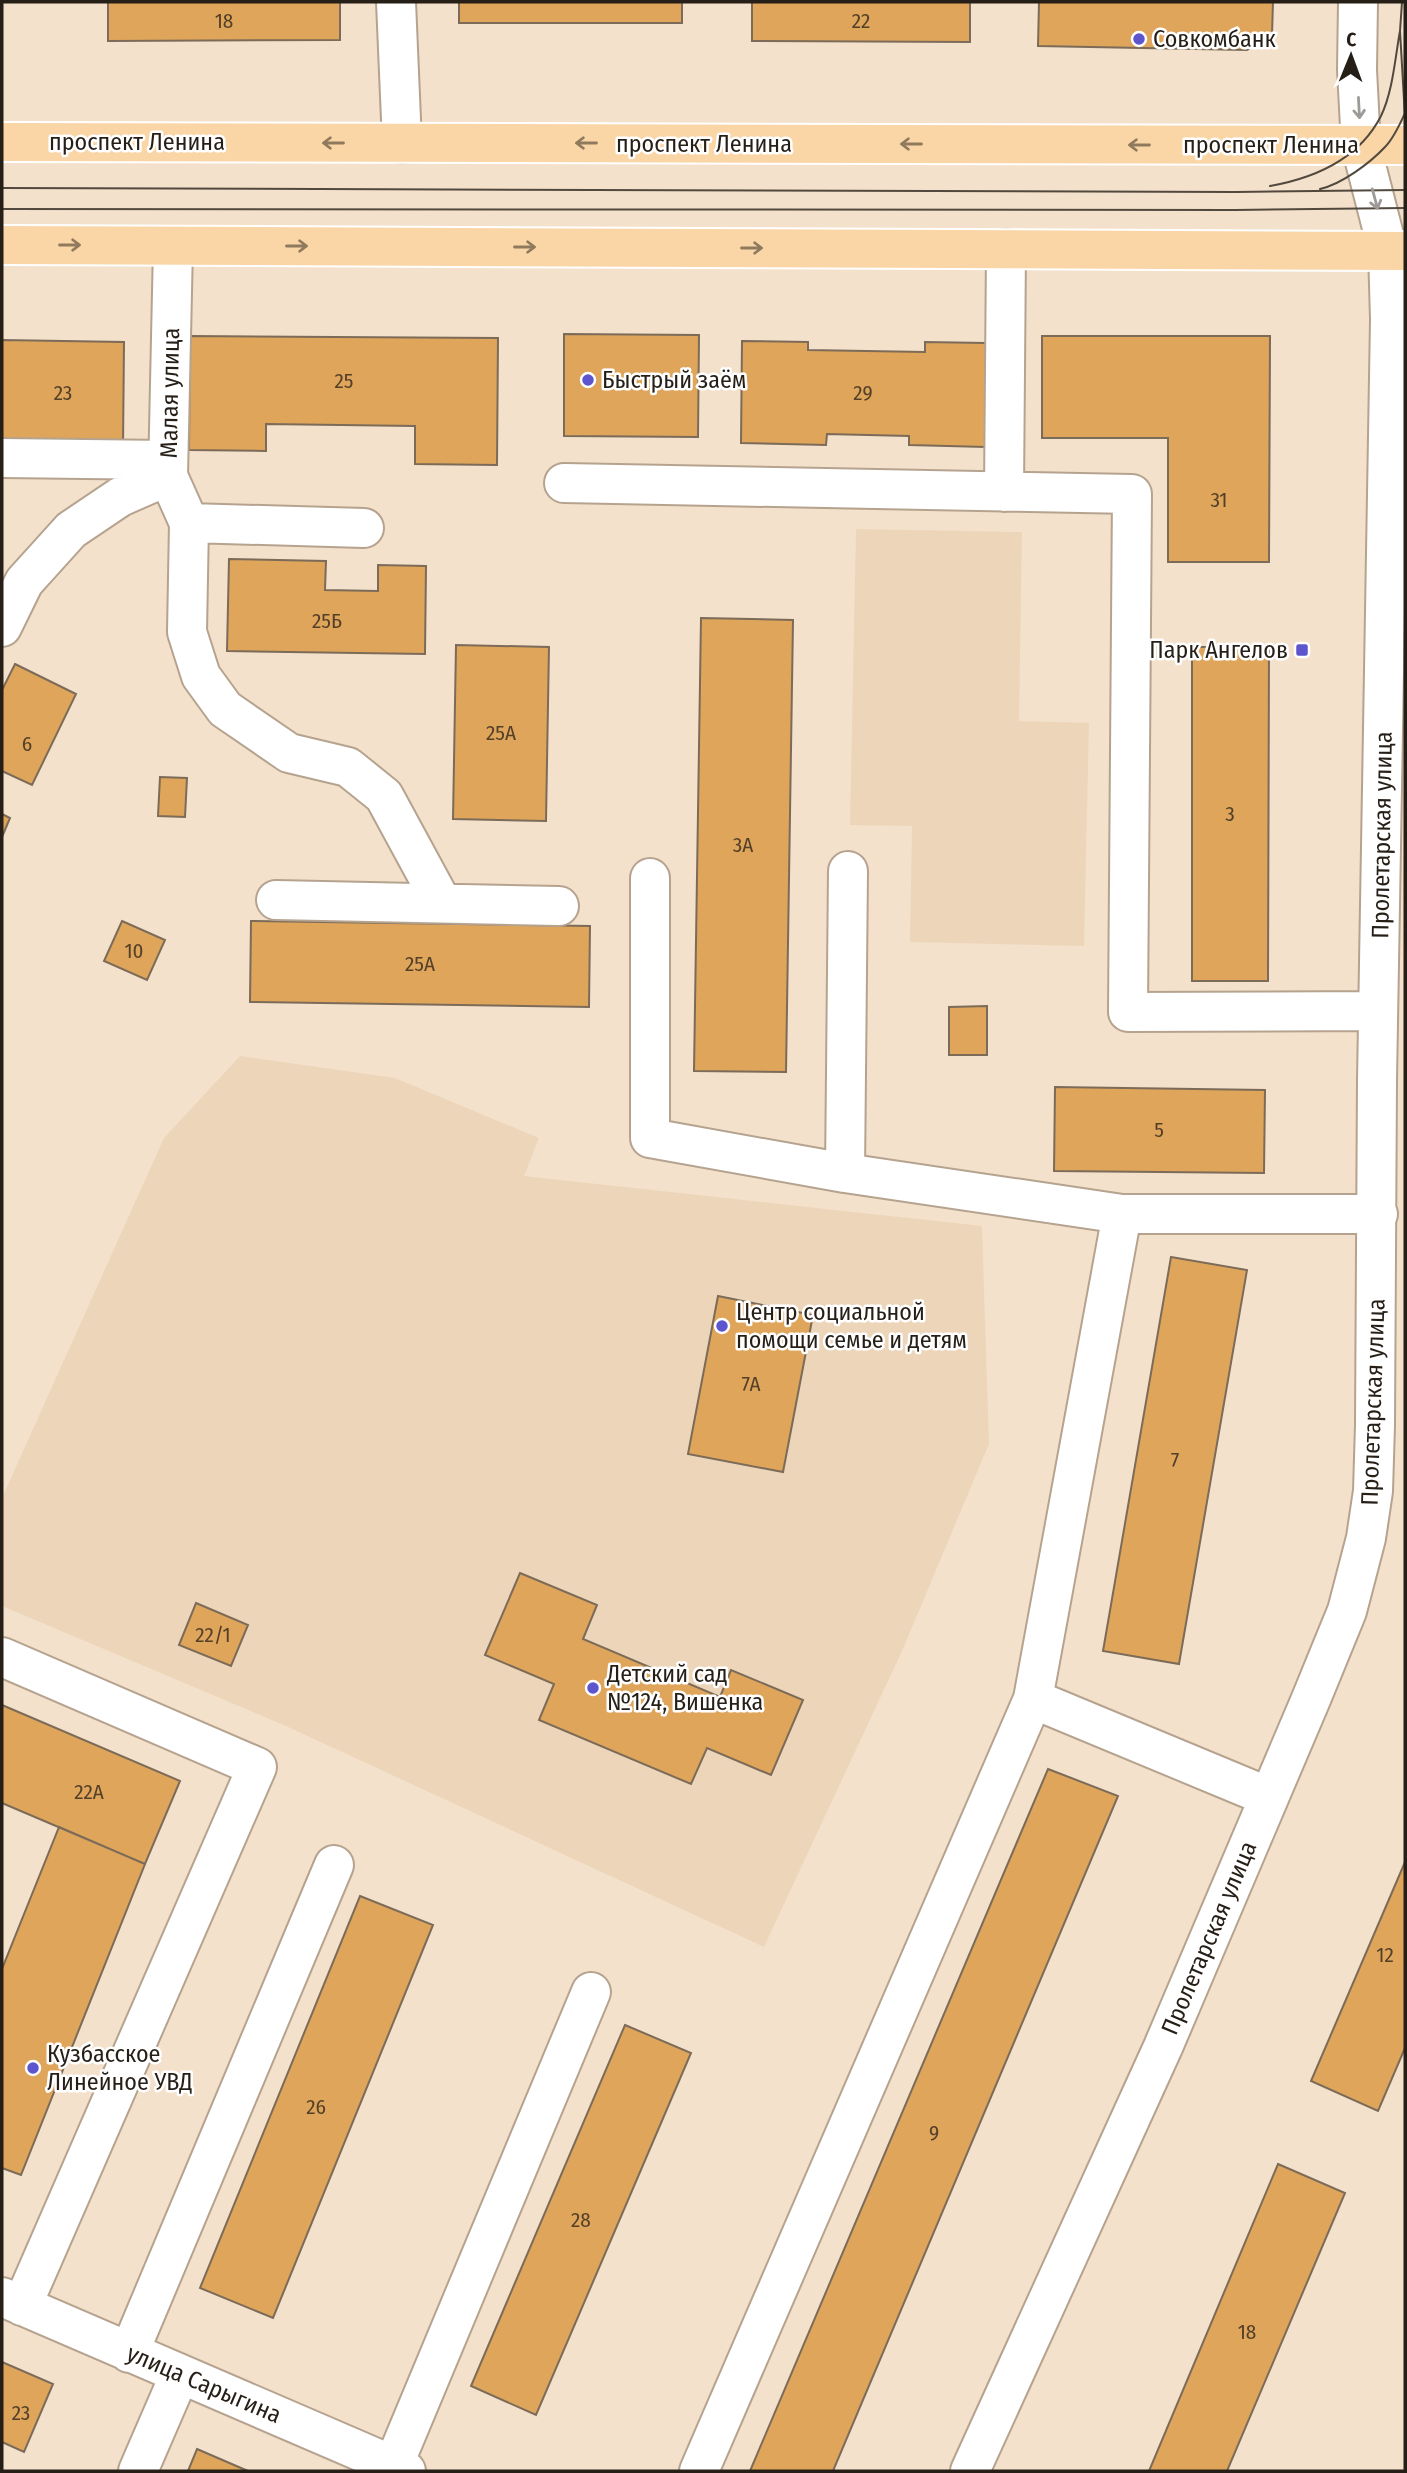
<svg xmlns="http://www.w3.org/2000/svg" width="1407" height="2473" font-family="'Fira Sans Condensed',sans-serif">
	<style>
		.built { fill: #edd5ba }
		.building { fill: #dfa55b; stroke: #7b6b58; stroke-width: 2 }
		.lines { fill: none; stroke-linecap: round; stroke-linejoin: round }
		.minor-casing { stroke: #b5a38f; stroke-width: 42 }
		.major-casing { stroke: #fff; stroke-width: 42 }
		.minor { stroke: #fff; stroke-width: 38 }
		.major { stroke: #fad5a6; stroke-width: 38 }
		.tram { stroke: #52493e; stroke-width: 2 }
		.oneway { stroke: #9d9a97 }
		.oneway2 { stroke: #907a5e }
		.poi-dot { fill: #5d55cd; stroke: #fff; stroke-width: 2.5 }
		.labels { text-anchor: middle; stroke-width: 5; stroke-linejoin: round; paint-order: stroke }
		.number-label { font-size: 21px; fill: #544028 }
		.poi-label { font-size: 24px; fill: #261f17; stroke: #fff; text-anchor: start }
		.street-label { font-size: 24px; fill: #261f17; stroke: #fff }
	</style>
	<rect width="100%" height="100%" fill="#f4e1cb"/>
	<path class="built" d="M856,529L1022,532L1019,721L1089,723L1084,946L910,942L912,826L850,825Z
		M240,1056L395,1078L539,1138L524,1176L982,1226L989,1444L902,1651L764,1947L286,1726L2,1606V1498L164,1138Z"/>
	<path class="building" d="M108,2H340V40L108,41Z
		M459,2H682V23H459Z
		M752,2H970V42L752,41Z
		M1039,2H1273L1272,35L1247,50L1038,46Z
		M564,334L699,335L698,437L564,436Z
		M190,336L498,338L497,465L415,464V426L266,424V451L189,450Z
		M1042,336H1270L1269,562H1168V438H1042Z
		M2,340L124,342L123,447L2,445Z
		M742,341L808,342V350L925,352V342L986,343L985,447L909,445V436L827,434L826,445L741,443Z
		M229,559L326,561L325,590L378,591V565L426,566L425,654L227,651Z
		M701,618L793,620L786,1072L694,1071Z
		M456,645L549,647L546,821L453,819Z
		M1192,647H1269L1268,981H1192Z
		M15,664L76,694L32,785L2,771V690Z
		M160,777L187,778L185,817L158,816Z
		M2,814L10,818L2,837Z
		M122,921L165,940L147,980L104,961Z
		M251,921L590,926L589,1007L250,1002Z
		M987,1006V1055H949V1007Z
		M1055,1087L1265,1090L1264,1173L1054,1171Z
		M1171,1257L1247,1270L1179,1664L1103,1651Z
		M718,1296L813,1315L783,1472L688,1454Z
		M520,1573L597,1605L583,1639L720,1697L731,1670L803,1700L771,1775L707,1748L691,1784L539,1720L554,1684L485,1655Z
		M196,1603L248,1625L231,1666L179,1645Z
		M2,1705L180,1781L145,1864L2,1803Z
		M1048,1769L1118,1796L833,2471H750Z
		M59,1827L145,1864L21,2175L2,2168V1969Z
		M1405,1862V2048L1378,2111L1311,2081Z
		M360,1896L433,1925L273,2318L200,2288Z
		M625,2025L691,2053L536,2415L471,2386Z
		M1278,2164L1345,2193L1227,2471H1149Z
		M2,2362L53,2384L24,2452L2,2442Z
		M197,2449L248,2471H188Z"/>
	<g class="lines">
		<g class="minor-casing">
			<path id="minor" d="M396,2L402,143
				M2,458L168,460
				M168,476L189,523L187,632L201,676L225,709L289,753L348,767L384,796L442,903
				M564,483L1132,494L1128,1012L1378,1011
				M1004,492L1006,249
				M189,523L364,528
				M2,627L24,582L71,530L120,497L168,476L173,246
				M650,878V1138L845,1173L1122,1214
				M276,900L559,906
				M845,1173L848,871
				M2,1657L257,1767L22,2306
				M1033,1699L1269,1797
				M2,2297L406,2471
				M129,2353L334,1865
				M138,2471L180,2374
				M391,2471L591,1992
				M699,2471L1033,1699L1122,1214H1378
				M970,2471L1163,2047L1311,1699L1347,1611L1366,1538L1373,1491L1375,1425L1377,1081L1390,319L1388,251L1361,146L1357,70L1358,2"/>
		</g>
		<g class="major-casing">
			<path id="major" d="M2,142L1405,145
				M2,245L1405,251"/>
		</g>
		<use href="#minor" class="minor"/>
		<use href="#major" class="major"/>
		<path class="tram" d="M1402,2L1400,31L1405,117
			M1270,186C1315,178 1359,159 1381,116C1393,91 1395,58 1400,31
			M2,188L1236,192L1405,190
			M1320,189C1342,184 1370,163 1385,147C1394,138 1400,124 1405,113
			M2,209L1235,210L1405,208"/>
	</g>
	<defs><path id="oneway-shaft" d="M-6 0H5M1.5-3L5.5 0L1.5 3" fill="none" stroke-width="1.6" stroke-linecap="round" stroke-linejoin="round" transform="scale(1.75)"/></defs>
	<g class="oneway">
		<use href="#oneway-shaft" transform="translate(1359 108) rotate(87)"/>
		<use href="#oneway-shaft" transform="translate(1375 199) rotate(75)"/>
	</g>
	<g class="oneway2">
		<use href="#oneway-shaft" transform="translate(333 143) rotate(-180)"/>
		<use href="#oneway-shaft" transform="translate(586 143) rotate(-180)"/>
		<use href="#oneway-shaft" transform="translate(911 144) rotate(-180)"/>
		<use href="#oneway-shaft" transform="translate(1139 145) rotate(-180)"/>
		<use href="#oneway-shaft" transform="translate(70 245)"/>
		<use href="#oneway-shaft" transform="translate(297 246)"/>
		<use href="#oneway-shaft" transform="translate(525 247)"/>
		<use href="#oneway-shaft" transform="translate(752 248)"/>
	</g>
	<g class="poi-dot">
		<circle cx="1139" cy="39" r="7"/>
		<circle cx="588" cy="380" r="7"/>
		<rect x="1295" y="643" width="14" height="14" rx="3.5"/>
		<circle cx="722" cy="1326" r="7"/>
		<circle cx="593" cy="1688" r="7"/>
		<circle cx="33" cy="2068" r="7"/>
	</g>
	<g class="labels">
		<g class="number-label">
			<text x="224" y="28">18</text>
			<text x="861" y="28">22</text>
			<text x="344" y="388">25</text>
			<text x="63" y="400">23</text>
			<text x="863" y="400">29</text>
			<text x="1219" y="507">31</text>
			<text x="327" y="628">25Б</text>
			<text x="501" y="740">25А</text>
			<text x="27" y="751">6</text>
			<text x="1230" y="821">3</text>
			<text x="743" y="852">3А</text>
			<text x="134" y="958">10</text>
			<text x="420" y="971">25А</text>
			<text x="1159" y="1137">5</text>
			<text x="751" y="1391">7А</text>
			<text x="1175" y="1467">7</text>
			<text x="213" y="1642">22/1</text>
			<text x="89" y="1799">22А</text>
			<text x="1385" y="1962">12</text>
			<text x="316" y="2114">26</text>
			<text x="934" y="2140">9</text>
			<text x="581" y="2227">28</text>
			<text x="1247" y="2339">18</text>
			<text x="21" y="2420">23</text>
		</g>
		<g class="poi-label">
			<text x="1153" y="47">Совкомбанк</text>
			<text x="602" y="388">Быстрый заём</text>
			<text x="1288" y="658" text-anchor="end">Парк Ангелов</text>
			<text x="736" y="1320">Центр социальной<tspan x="736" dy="28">помощи семье и детям</tspan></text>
			<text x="607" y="1682">Детский сад<tspan x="607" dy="28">№124, Вишенка</tspan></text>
			<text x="47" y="2062">Кузбасское<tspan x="47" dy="28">Линейное УВД</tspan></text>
		</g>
		<g class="street-label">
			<text x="137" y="150">проспект Ленина</text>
			<text x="704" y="152">проспект Ленина</text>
			<text x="1271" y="153">проспект Ленина</text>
			<text transform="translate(170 393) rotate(-89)" y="8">Малая улица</text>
			<text transform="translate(1382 835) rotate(-89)" y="8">Пролетарская улица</text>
			<text transform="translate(1373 1402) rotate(-88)" y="8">Пролетарская улица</text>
			<text transform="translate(1209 1938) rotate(-67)" y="8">Пролетарская улица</text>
			<text transform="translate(204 2384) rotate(23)" y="8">улица Сарыгина</text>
		</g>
	</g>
	<rect width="1407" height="2473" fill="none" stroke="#261f17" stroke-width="7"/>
	<g transform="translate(1351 56) rotate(1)" stroke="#ffffff" stroke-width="5" paint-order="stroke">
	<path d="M0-5L12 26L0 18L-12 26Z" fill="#261f17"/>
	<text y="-10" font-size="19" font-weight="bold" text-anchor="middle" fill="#261f17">С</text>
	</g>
</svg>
